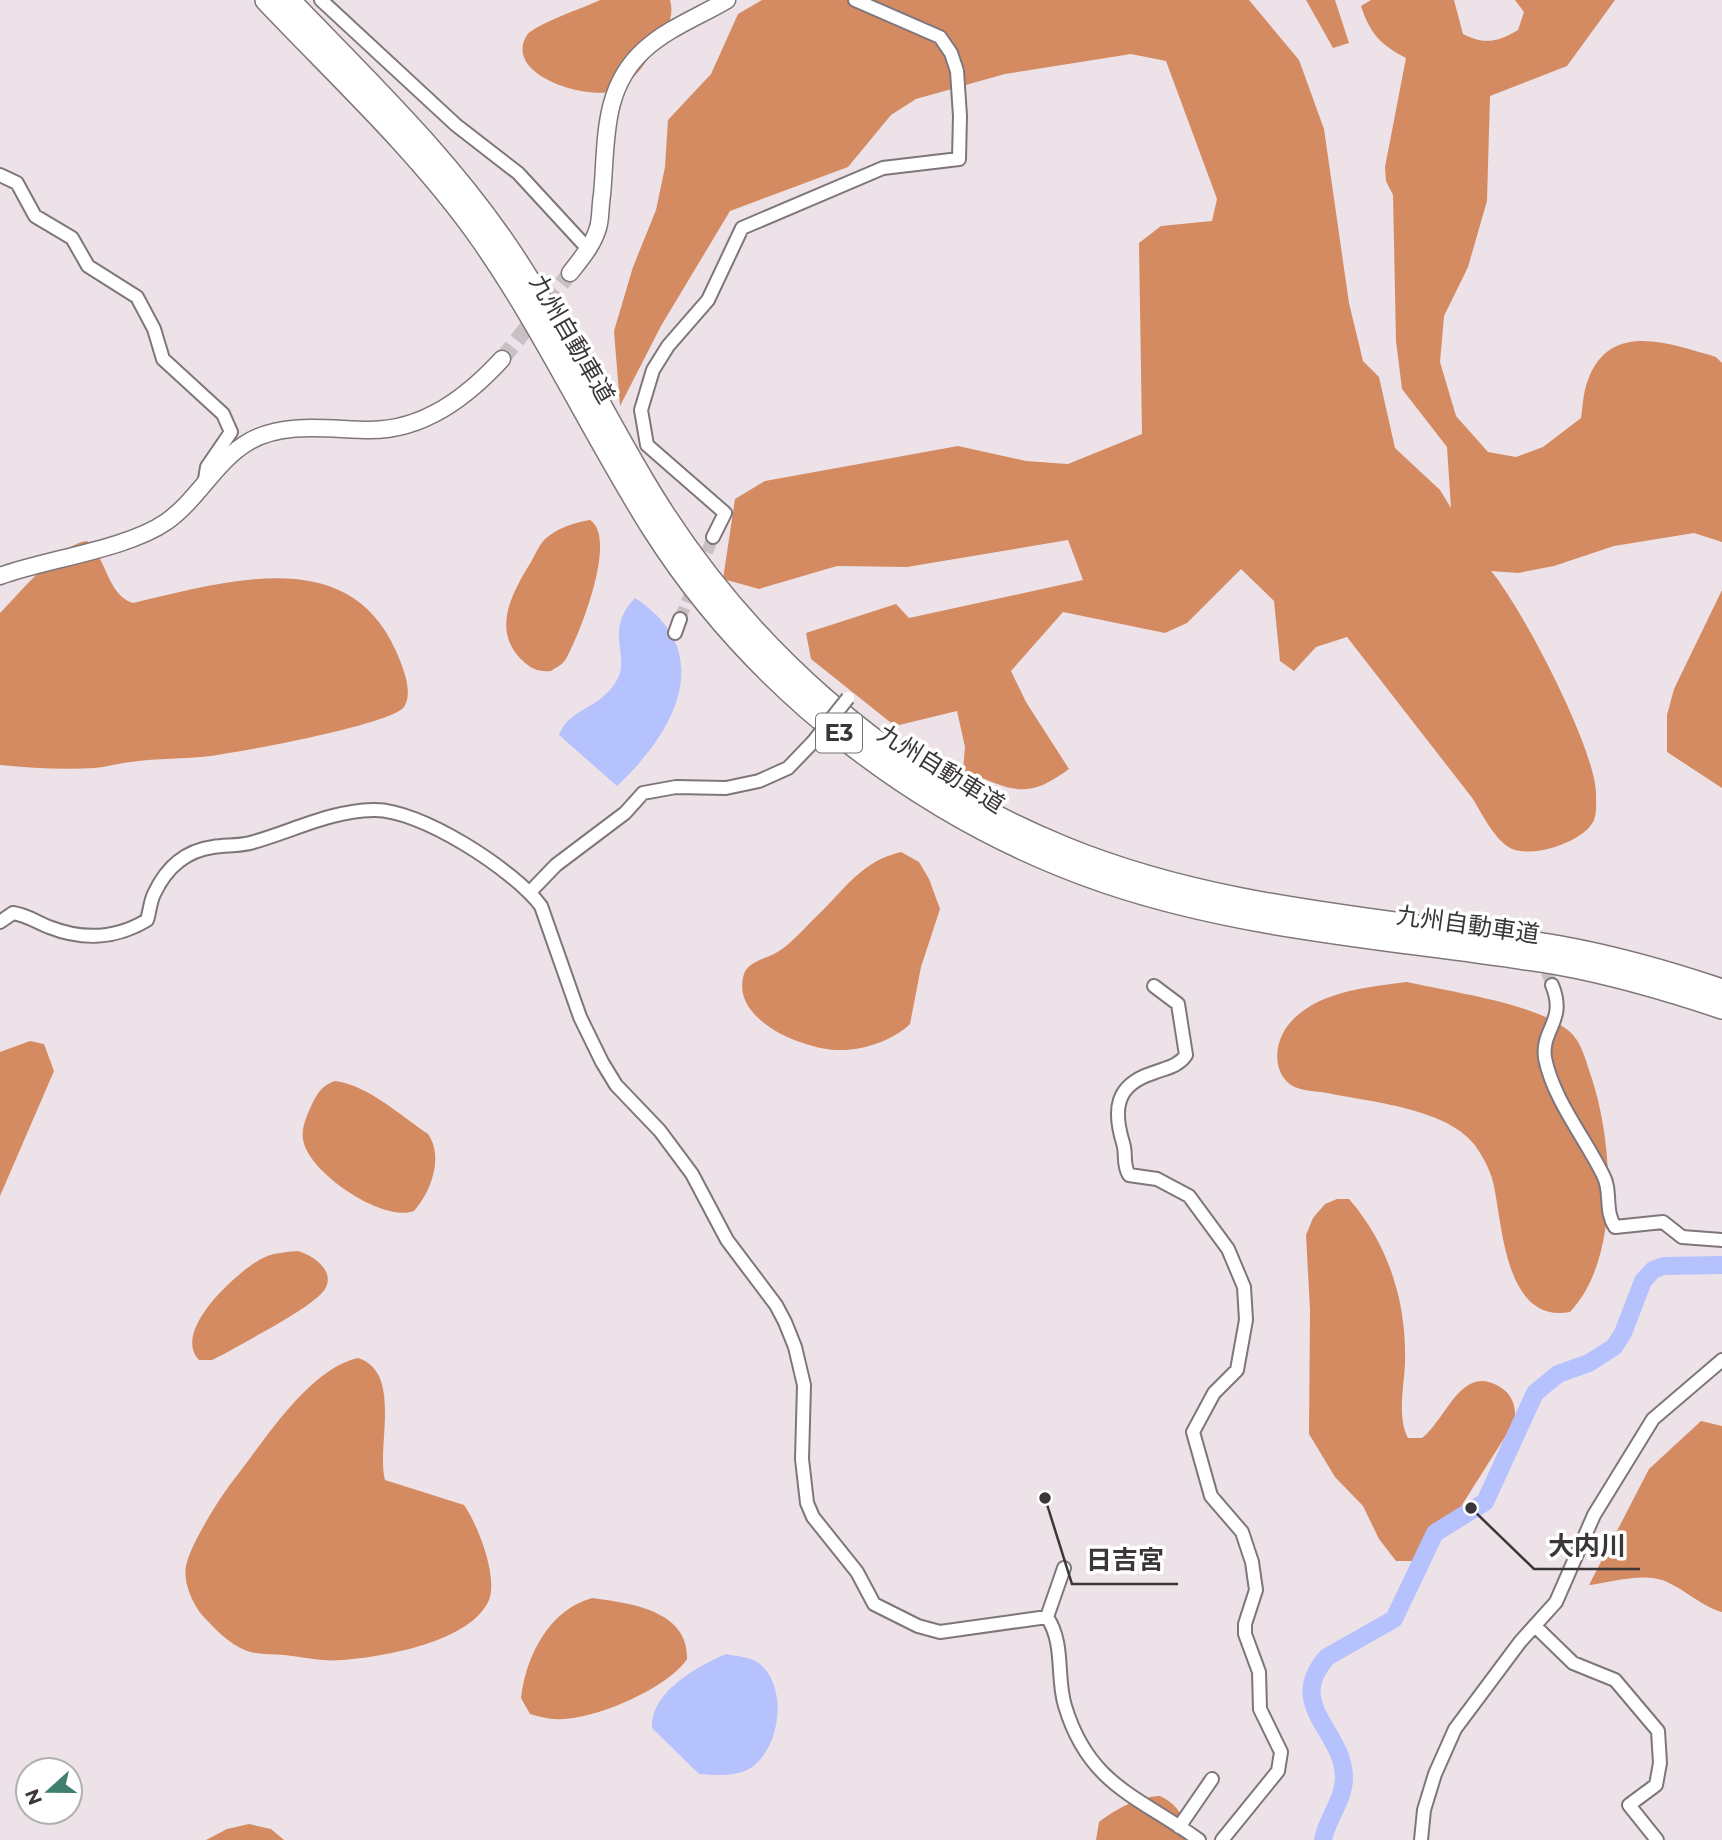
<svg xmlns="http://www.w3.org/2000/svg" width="1722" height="1840" font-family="Montserrat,'Noto Sans JP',sans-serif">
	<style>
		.forest { fill: #d58b62 }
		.water { fill: #b5c2fe }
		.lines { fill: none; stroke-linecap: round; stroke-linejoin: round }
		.river { stroke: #b5c2fe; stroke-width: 18 }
		.street-tunnel { stroke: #c9c0c5; stroke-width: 12; stroke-dasharray: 12 6; stroke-linecap: butt }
		.secondary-tunnel { stroke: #c9c0c5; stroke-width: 16; stroke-dasharray: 16 8; stroke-linecap: butt }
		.street-casing { stroke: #7f767b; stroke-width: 16 }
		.secondary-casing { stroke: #7f767b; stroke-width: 19 }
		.highway-casing { stroke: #7f767b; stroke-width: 24 }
		.street { stroke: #fff; stroke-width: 12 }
		.secondary { stroke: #fff; stroke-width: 16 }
		.highway { stroke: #fff; stroke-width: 21 }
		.street-bridge-casing { stroke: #7f767b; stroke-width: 16; stroke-linecap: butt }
		.street-bridge { stroke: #fff; stroke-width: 12 }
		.labels { text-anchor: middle; stroke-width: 7; stroke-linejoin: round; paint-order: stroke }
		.shield { fill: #fff; stroke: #767374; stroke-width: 2 }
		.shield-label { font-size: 23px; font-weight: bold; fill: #3b3739 }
		.street-label { font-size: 24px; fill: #3b3739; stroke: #fff }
		.leader { fill: none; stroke: #3b3739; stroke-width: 2.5 }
		.callout-dot { fill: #3b3739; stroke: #fff; stroke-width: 2.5 }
		.callout-label { font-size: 26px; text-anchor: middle; font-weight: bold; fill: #3b3739; stroke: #fff; stroke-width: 7; stroke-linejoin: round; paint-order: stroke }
	</style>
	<rect width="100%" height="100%" fill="#ece2e8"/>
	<path class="forest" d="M600,0H670C675,16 666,32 657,45C647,61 635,80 618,89C594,103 501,76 527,35C535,24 586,7 600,0Z
		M762,0H1249L1299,60L1324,129L1349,303L1363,361L1379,377L1395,448L1440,490L1451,508L1447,447L1402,389L1396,341L1393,195L1386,181L1385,167L1406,58C1381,45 1370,34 1361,6L1371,0H1454L1463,34C1485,45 1498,42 1518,30L1524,12L1515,0H1615L1567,66L1490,96L1487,201L1468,267L1444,316L1440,362L1456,416L1488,452L1516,457L1543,447L1581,418C1583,406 1583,392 1588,380C1610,320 1670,344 1716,357L1722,363V542L1694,533L1614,546L1554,566L1518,573L1491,571C1521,606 1597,751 1596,795C1596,803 1597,815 1593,822C1582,842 1534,858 1512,849C1495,841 1482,814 1473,799L1347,637L1316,647L1294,671L1280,661L1274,601L1241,569L1187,623L1165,633L1063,612L1011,671L1026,702L1069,769C1025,802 1010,789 963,770L965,747L957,711L895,726L811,659L806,633L896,604L909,618L1083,580L1068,540L907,567L837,566L759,589L723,579L735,499L765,481L958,446L1026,461L1068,464L1142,434L1139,243L1161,226L1212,221L1217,199L1166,61L1131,54L1005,74L916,99L891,115L848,167L730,211L661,326L620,406L614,331L633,267L656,210L665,167L668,120L711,74L738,14Z
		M1306,0H1335L1349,43L1333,48Z
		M590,520C618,538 580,633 567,657C564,664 557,667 551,671C538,672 531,669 522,660C491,630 512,593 531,562C535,555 539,545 545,539C556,529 575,522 590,520Z
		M87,541C107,558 107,595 133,603C223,583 348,541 396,651C402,665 414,692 404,707C390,725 240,752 211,756C184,759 158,758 131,762C119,763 107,767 95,768C63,770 31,768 0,765V613C20,593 59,544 87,541Z
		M1722,590V788L1667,752V715L1674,689Z
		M901,852L919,862L929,879L940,909L921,967L910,1024C894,1040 864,1050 842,1050C807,1051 729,1021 744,974C748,962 764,959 774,954C790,946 805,927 818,915C846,888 862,861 901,852Z
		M1407,982C1450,992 1536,1003 1569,1031C1581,1041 1585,1058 1590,1073C1613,1139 1622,1257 1570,1312C1504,1324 1503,1224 1493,1182C1490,1169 1482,1155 1474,1144C1445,1108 1370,1102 1327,1093C1316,1091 1300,1091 1291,1085C1272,1071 1275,1044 1286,1028C1311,992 1367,987 1407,982Z
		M30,1041L44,1044L54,1071L0,1196V1052Z
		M335,1081C368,1085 401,1116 428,1134C444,1157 431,1192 414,1211C383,1223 307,1172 303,1139C301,1127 308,1113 313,1102C319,1091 323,1085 335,1081Z
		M1337,1199H1349C1389,1245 1407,1303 1405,1364C1404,1386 1397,1418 1408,1438H1422C1447,1419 1461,1363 1500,1387C1513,1395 1516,1407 1515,1421L1431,1554L1419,1561H1396L1379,1539L1363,1506L1335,1477L1309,1434L1310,1310L1306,1235L1313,1218L1325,1204Z
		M298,1251C312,1255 336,1270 325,1289C314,1307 244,1342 224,1354L212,1360H199C171,1331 237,1272 261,1259C272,1253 285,1252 298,1251Z
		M358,1358C403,1372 376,1447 385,1480L464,1505C478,1525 498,1576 489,1600C471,1642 383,1657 342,1660C323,1662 303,1657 284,1655C272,1654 258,1655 247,1651C229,1644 215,1629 202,1615C192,1603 183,1582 186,1566C190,1545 219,1499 232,1482C263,1443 308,1369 358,1358Z
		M1701,1421L1722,1426V1612C1700,1606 1684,1588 1662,1580C1641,1573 1611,1582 1589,1585L1649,1469Z
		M592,1598C629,1603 689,1610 687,1659C668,1688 598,1718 563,1719C551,1720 541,1717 530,1714L521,1698C526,1656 549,1610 592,1598Z
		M1160,1796C1180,1805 1184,1820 1192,1840H1096L1099,1822C1116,1809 1138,1797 1160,1796Z
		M249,1824L271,1829L284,1840H206L227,1829Z"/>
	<path class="water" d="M635,598C719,653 674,733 617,786L559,735C570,707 600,710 617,680C631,655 603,631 635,598Z
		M726,1654C735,1656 750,1657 757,1662C790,1684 781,1753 747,1770C732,1777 714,1775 699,1774L652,1728C650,1692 698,1666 726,1654Z"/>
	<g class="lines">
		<path class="river" d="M1323,1840C1327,1818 1344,1800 1344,1778C1344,1730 1284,1706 1327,1657L1394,1619L1435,1533L1485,1502L1535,1393L1558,1374L1589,1363L1614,1347L1623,1333L1643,1281L1653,1270L1663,1266L1722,1265"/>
		<path class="street-tunnel" d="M680,619L713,537
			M1526,922L1552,985"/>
		<path class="secondary-tunnel" d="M502,359L570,273"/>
		<g class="street-casing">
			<path id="street" d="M321,0L456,125L518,173L589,250
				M0,175L17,183L35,216L72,238L88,266L137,297L154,329L163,359L223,414L231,432L207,467L204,485
				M713,537L725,513L647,445L641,410L653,370L668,346L708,300L742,228L883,168L959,159L960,116L957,71L951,53L940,37L855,0
				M675,633L680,619
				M530,892L556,865L625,813L643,793L676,787L726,788L759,781L788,768L813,742
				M0,922L13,913C27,915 36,922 49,927C82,940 116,939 147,920C150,911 150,902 154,894C166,868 184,851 213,847C225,845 238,846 250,843C291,832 329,811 373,810C419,808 514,870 541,906L580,1017L602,1062L616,1085L660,1131L692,1174L727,1240L776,1305L785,1322L795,1347L804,1385L802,1459L807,1503L813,1517L857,1572L874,1604L918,1626L940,1632L1047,1617
				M1552,985C1567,1021 1541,1029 1545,1058C1553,1099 1585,1138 1603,1175C1612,1191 1604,1210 1615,1227L1663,1222L1682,1237L1722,1240
				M1154,986L1178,1004L1186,1055C1178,1067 1165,1068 1153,1073C1115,1085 1113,1110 1123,1143C1127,1155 1122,1163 1129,1175L1157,1179L1189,1196L1228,1249L1244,1287L1246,1320L1237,1370L1214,1393L1193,1432L1211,1496L1242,1532L1252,1562L1256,1590L1245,1624V1634L1259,1672L1260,1709L1281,1752L1278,1771L1222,1840
				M1047,1617C1065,1644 1056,1677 1065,1706C1089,1786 1140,1797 1199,1840
				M1047,1617L1064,1568
				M1535,1626L1573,1663L1615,1680L1658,1731L1660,1763L1656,1785L1629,1805L1657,1840
				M1179,1827L1212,1779
				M1421,1840L1424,1810L1435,1774L1455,1729L1520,1642L1556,1602L1594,1515L1653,1419L1722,1360"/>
		</g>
		<g class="secondary-casing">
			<path id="secondary" d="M570,273C581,259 593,245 598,228C601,218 600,206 602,195C607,143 601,89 644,50C668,28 700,16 727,0
				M0,576C47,559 127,549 166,522C198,500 216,460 250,441C286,421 332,430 370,430C424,430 467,397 502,359"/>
		</g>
		<g class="highway-casing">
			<path id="highway" d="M266,0C337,75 414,146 475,230C543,325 591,431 653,529C756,691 924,820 1105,882C1252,932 1407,939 1558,964C1614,974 1668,990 1722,1008
				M289,0C368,82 451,161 514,257C562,330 600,408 644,482C740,644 888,776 1063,847C1223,913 1393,918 1561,947C1616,957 1669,972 1722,990"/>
		</g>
		<use href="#street" class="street"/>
		<use href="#secondary" class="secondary"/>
		<use href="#highway" class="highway"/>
		<g class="street-bridge-casing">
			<path id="street-bridge" d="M813,742L848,698"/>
		</g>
		<use href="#street-bridge" class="street-bridge"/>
	</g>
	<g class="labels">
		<rect class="shield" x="816" y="713.5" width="46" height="39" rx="5"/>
		<g class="shield-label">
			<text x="839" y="741">E3</text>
		</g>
		<g class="street-label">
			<text transform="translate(572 339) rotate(60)" y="8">九州自動車道</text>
			<text transform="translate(941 769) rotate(32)" y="8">九州自動車道</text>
			<text transform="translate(1468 925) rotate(8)" y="8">九州自動車道</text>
		</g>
	</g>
	<path class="leader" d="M1471 1508L1534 1569H1640M1045 1498L1072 1584H1178"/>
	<g class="callout-dot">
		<circle cx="1471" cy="1508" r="7"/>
		<circle cx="1045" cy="1498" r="7"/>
	</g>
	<g class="callout-label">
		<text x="1587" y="1555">大内川</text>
		<text x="1125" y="1569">日吉宮</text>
	</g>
	<g transform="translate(49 1791) rotate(249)"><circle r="33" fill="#ffffff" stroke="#b1afb0" stroke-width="2"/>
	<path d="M0-5L12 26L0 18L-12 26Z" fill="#3f7f6f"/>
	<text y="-10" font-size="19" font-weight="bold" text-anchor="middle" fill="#3b3739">N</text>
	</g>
</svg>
